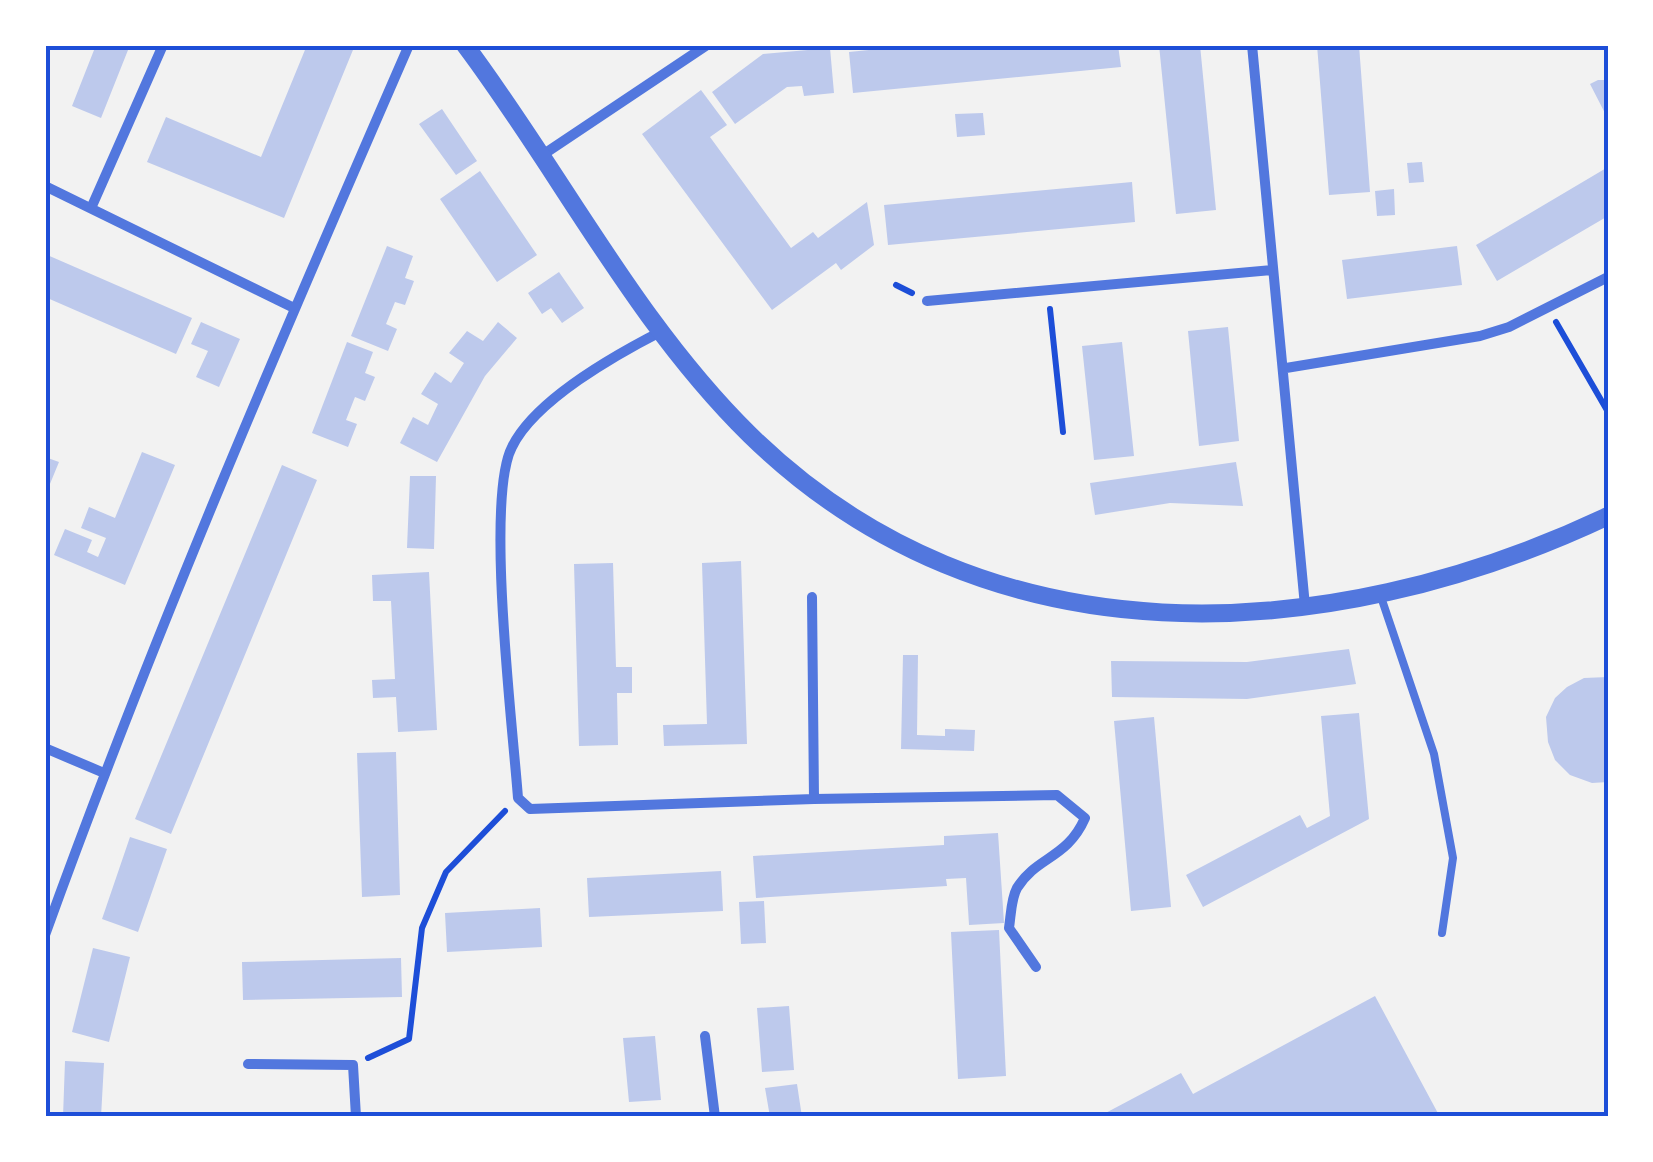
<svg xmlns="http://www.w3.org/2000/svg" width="1653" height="1162" font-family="Rubik,sans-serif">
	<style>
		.building { fill: #bdc9ec }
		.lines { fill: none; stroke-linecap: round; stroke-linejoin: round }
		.path { stroke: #1d4ed8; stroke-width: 6 }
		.service { stroke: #5277de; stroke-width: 8 }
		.minor { stroke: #5277de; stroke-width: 10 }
		.tertiary { stroke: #5277de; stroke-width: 18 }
		.neatline { fill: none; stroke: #1d4ed8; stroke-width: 4 }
	</style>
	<rect width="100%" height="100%" fill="#f2f2f2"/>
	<path class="building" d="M96,45H130L101,118L72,106Z
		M307,45H355L284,218L147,162L166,117L261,157Z
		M918,45H1118L1121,67L853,93L849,52Z
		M1159,45H1200L1216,210L1176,214Z
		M1317,45H1359L1370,192L1329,195Z
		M830,48L834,93L804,96L802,86L787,87L735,124L712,92L763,54Z
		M1598,80H1608V119L1590,84Z
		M701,90L727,125L710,137L791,248L813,232L818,238L867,202L874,245L841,270L836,263L772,310L642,134Z
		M442,109L477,161L456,175L419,124Z
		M983,113L985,135L957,137L955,114Z
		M1422,162L1424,182L1409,183L1407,163Z
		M1608,167V216L1497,281L1476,245Z
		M480,171L537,255L497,282L440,199Z
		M1132,182L1135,222L888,245L884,205Z
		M1394,189L1395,215L1377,216L1375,191Z
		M387,246L413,256L405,278L414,281L405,305L395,302L386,324L397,329L388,351L351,336Z
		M1457,246L1462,285L1347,299L1342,260Z
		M45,254L192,318L176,354L45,297Z
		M559,272L584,308L562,323L551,308L542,314L528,293Z
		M201,322L240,339L219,387L196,377L208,351L191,344Z
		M498,322L517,338L485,376L437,462L400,443L413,417L428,425L438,404L421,394L435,372L451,383L464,363L449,353L467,331L483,341Z
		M1228,327L1239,441L1199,446L1188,331Z
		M347,342L373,352L365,373L375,377L365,401L355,397L346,420L357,424L348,447L312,433Z
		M1122,342L1134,456L1094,460L1082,346Z
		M142,452L175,465L125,585L54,555L65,529L92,540L87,552L98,557L106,538L81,528L89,507L115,518Z
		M45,457L59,462L45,496Z
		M1236,462L1243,506L1170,503L1095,515L1090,483Z
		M282,465L317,480L171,834L135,819Z
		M410,476H436L434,549L407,548Z
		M741,561L747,744L664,746L663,725L707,724L702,563Z
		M613,563L616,667H632V693H617L618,745L579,746L574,564Z
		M429,572L437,730L398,732L396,697L373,698L372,680L395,679L391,601H373L372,575Z
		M1349,649L1356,684L1247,699L1112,697L1111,661L1247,662Z
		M903,655H918L917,735L945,736V729L975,730L974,751L901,749Z
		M1608,677V782L1592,783L1570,775L1555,760L1548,742L1546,717L1555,698L1567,687L1584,678Z
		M1359,713L1369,819L1203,907L1186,875L1300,815L1307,828L1330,816L1321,716Z
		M1154,717L1171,907L1131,911L1114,721Z
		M396,752L400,895L362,897L357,753Z
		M998,833L1004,923L969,925L966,878L946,879L947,886L756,898L753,856L944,845V836Z
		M130,837L167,849L138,932L102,919Z
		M721,871L723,911L589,917L587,878Z
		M764,901L766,943L741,944L739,902Z
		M540,908L542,947L447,952L445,913Z
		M999,930L1006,1076L958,1079L951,932Z
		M93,948L130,957L109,1042L72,1032Z
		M401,958L402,997L243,1000L242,962Z
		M1375,996L1440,1117H1098L1181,1073L1193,1094Z
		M789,1006L794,1070L762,1072L757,1008Z
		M655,1036L661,1100L629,1102L623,1038Z
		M65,1061L104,1063L101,1117H63Z
		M797,1084L802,1117H770L765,1088Z"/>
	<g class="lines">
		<path class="path" d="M896,285L912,293
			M1050,309L1063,432
			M1556,322L1608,412
			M368,1058L409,1039L422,928L446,872L505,811"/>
		<path class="service" d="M1380,594L1434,754L1453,858L1442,933"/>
		<path class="minor" d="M1252,45L1305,606
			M541,156L707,45
			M45,186L294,308
			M92,206L163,45
			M927,301L1273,270
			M662,331C617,354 535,400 512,447C485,499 513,729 518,798L530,809L814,799L812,597
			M1286,368L1480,336L1509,327L1608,277
			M45,748L104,773
			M814,799L1057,795L1085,818C1067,859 1037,856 1017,888C1011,899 1011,915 1009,928L1036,967
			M45,935C154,633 281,339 409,45
			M705,1036L715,1117
			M248,1064L353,1065L356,1117"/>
		<path class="tertiary" d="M465,45C561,173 635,322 750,435C987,667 1326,649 1608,516"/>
	</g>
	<rect width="1653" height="1162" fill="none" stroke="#ffffff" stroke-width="95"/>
	<rect x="48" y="48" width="1558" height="1066" class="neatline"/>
</svg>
